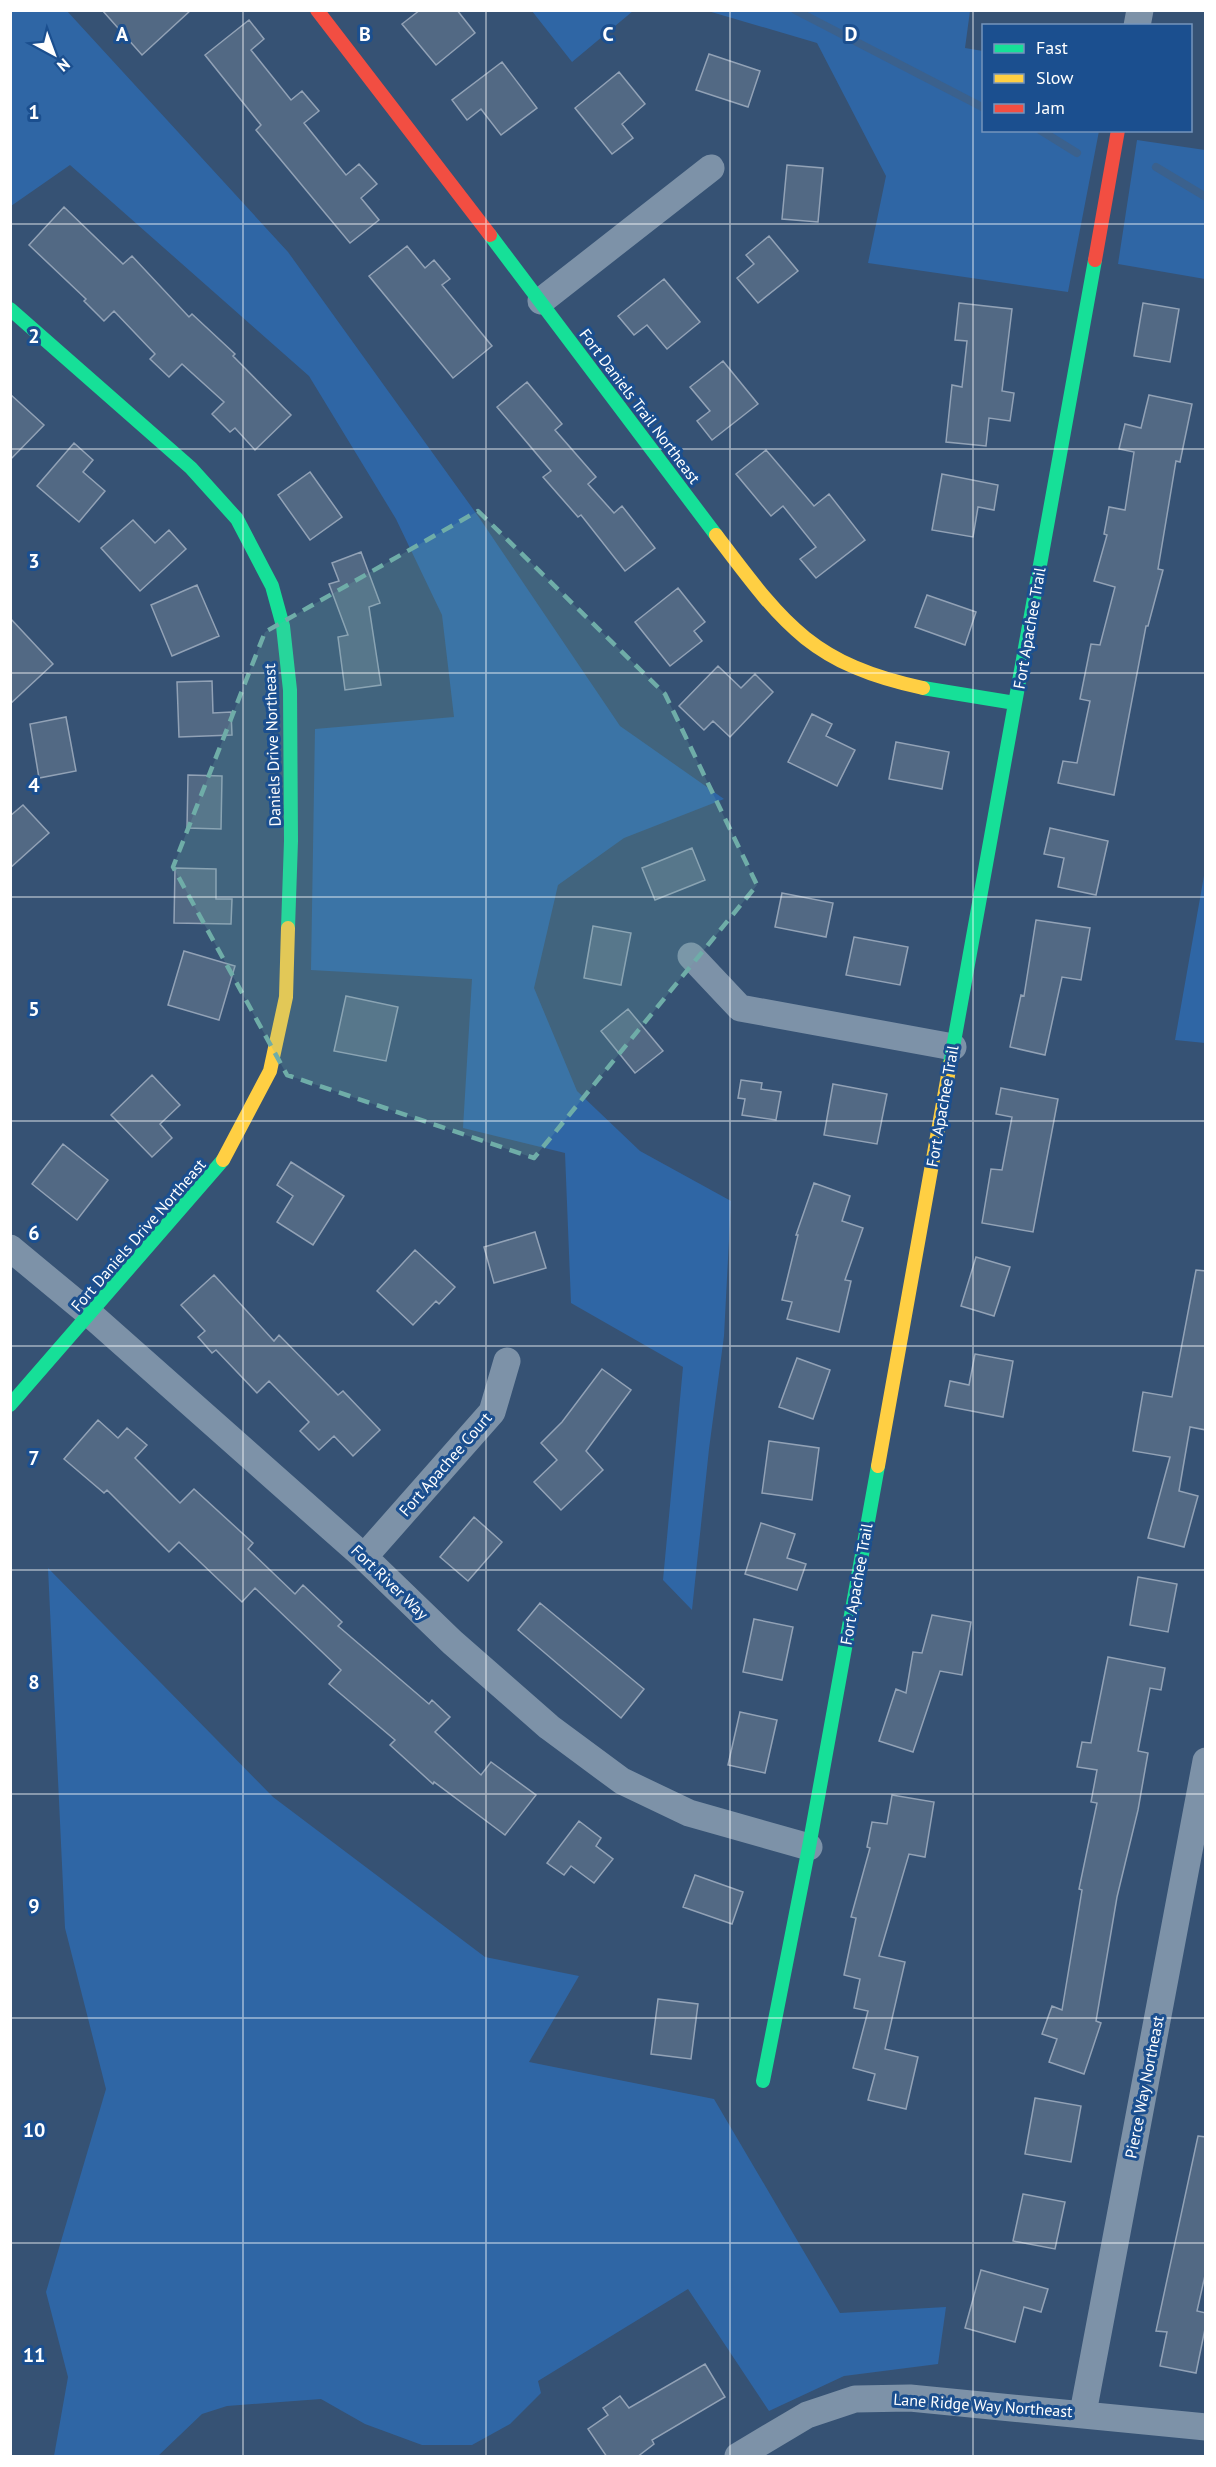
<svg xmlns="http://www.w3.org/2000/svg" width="1216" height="2467" font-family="'PT Sans',sans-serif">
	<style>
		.green { fill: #2f66a5 }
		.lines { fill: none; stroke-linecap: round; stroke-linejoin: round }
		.stream { stroke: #3b618d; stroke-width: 8 }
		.building { fill: #526984; stroke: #92a2b6; stroke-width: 1.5 }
		.street { stroke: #7d92a8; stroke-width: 27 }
		.fast { stroke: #16e098; stroke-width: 14 }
		.slow { stroke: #ffcf43; stroke-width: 14 }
		.jam { stroke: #f24e42; stroke-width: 14 }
		.marked { fill: #6fada8; fill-opacity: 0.2; stroke: #6fada8; stroke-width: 4.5; stroke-dasharray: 12 8; stroke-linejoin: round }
		.grid { fill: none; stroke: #fff; stroke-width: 1.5; stroke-opacity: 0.55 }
		.labels { text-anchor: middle; stroke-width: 6; stroke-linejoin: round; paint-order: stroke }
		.street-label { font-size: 16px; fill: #fff; stroke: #1b4f8f }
		.grid-label { font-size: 20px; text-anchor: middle; font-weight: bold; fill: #fff; stroke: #1b4f8f; stroke-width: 6; stroke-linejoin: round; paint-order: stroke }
	</style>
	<rect width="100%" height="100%" fill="#365274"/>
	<path class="green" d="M11,10L67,11L288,252L478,516L620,726L724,799L624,838L558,885L534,988L577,1091L640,1151L731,1201L724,1336L709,1449L692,1610L663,1580L683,1367L571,1303L565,1153L463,1128L472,979L311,970L315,729L454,717L442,615L396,519L309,376L70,165L11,206Z
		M532,11H633L572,62Z
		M708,11H970L965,48L983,51L984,130L1099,131L1068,292L868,263L886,176L817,43Z
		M1137,140L1205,150V279L1118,264Z
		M1205,870V1043L1175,1040Z
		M48,1568L273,1797L485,1957L579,1976L529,2062L714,2099L840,2313L946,2307L938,2364L844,2376L769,2411L688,2289L538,2381L541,2393L510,2424L472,2445H422L365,2424L321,2399L227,2406L202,2414L158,2456H54L68,2377L46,2292L106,2089L65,1928Z"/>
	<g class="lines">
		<path class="stream" d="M795,10L984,108
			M1040,130L1077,153
			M1156,167L1206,197"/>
	</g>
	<path class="building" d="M102,10H191L142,55Z
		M420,10H457L475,33L436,65L402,24Z
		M249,20L264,39L251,50L291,100L302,91L319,111L304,123L346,175L359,164L377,184L361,198L379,220L350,243L256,130L261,125L205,55Z
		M709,54L760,71L748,107L696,90Z
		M502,62L537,108L501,135L481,109L467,120L452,100Z
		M619,72L645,104L622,124L633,138L612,154L575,108Z
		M787,165L823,168L818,222L782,219Z
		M64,207L123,264L132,256L189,317L192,314L235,354L233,356L291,415L255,450L235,428L230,432L212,414L224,402L182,364L169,377L150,359L155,354L114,311L104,321L84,301L86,299L29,245Z
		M769,236L798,271L758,303L737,278L754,264L746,255Z
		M407,246L425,268L434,260L450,279L442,285L492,346L453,378L369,276Z
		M664,279L700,322L667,349L647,325L634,335L618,316Z
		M959,303L1012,309L1002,391L1014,393L1010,421L989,418L986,446L946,442L952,385L962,387L967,341L955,340Z
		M1143,303L1179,309L1170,362L1134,356Z
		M723,361L758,404L712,440L697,421L710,411L690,387Z
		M527,382L562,424L555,430L596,477L588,484L614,513L622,506L655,548L625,571L581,515L578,517L543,477L551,471L497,407Z
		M10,394L44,425L10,460Z
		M1149,395L1192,404L1180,462L1176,461L1158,569L1163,570L1148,626H1146L1114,795L1058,783L1063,761L1077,763L1090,701L1080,699L1091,644L1100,645L1115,587L1094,581L1107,535L1104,534L1109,507L1125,510L1134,452L1119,449L1125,424L1141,428Z
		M74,443L93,460L83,472L105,491L79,522L37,486Z
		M766,450L814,506L829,494L865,540L816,578L800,559L816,547L783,506L771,516L736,474Z
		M310,472L342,517L310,540L278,495Z
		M942,474L998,485L994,510L978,507L973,537L932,530Z
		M133,520L155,543L169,530L186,549L140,591L101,548Z
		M361,552L380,603L369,607L381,685L345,690L338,637L348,635L329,584L339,581L332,563Z
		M197,585L219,636L172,656L151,605Z
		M678,588L705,622L694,631L702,641L670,666L635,622Z
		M927,595L976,612L965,645L915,627Z
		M10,618L53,664L10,704Z
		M718,666L741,688L755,674L773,692L730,737L713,721L704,730L679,706Z
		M212,681L213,713L231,712L232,735L179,737L177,682Z
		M812,714L832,724L826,736L855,750L837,786L788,762Z
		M66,717L76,771L39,778L30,724Z
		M896,742L949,752L942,789L889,779Z
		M188,775L222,776L221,829L187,828Z
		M23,805L49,833L10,868V816Z
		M1050,828L1108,841L1096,895L1058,887L1064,858L1044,854Z
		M692,848L705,880L655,900L642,868Z
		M175,868L216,869V899H232L231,924L174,923Z
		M782,893L833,903L826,937L775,927Z
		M1036,920L1090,928L1081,980L1062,977L1045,1055L1010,1047L1021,995L1024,996Z
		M593,926L631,933L621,985L584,978Z
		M854,937L908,947L900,985L846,975Z
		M184,951L235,966L219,1020L168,1005Z
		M346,996L398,1007L386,1061L334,1051Z
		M628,1009L663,1051L635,1073L601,1031Z
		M152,1075L180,1105L160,1124L172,1138L152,1157L111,1115Z
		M741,1080L762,1083L761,1089L781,1092L776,1120L742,1115L745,1099L738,1098Z
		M833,1084L887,1094L877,1144L824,1135Z
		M1001,1088L1058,1099L1033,1232L982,1223L991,1169L1002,1170L1012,1117L996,1114Z
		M63,1144L108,1180L77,1220L32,1184Z
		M291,1162L344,1196L313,1245L277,1222L293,1196L277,1185Z
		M814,1183L850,1196L842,1221L863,1228L845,1280L851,1281L839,1332L787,1319L792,1302L782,1300L798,1235H796Z
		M535,1232L546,1268L494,1283L484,1247Z
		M415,1250L455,1287L439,1304L436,1301L413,1325L377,1291Z
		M976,1257L1010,1267L994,1316L961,1306Z
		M1196,1270L1206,1271V1430L1190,1427L1179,1491L1198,1496L1184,1547L1148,1538L1170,1457L1133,1451L1143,1392L1172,1397Z
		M214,1275L274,1341L279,1335L338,1395L343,1391L380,1430L353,1456L334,1436L319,1450L300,1431L309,1422L269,1381L257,1393L216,1350L212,1353L198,1337L205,1331L181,1305Z
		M975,1354L1013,1361L1003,1417L945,1406L950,1381L969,1385Z
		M797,1358L830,1370L813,1419L779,1407Z
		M602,1369L631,1390L586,1451L603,1470L561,1510L534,1482L557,1460L541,1443L562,1422Z
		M98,1420L118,1438L127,1428L147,1445L135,1458L180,1503L194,1489L253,1543L248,1549L295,1594L303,1585L342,1622L338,1626L429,1704L432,1700L450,1717L435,1732L481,1775L491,1762L536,1795L505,1835L434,1782L433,1784L390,1745L395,1740L329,1684L341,1670L255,1588L242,1602L179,1542L169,1552L107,1490L104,1493L64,1459Z
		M769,1441L819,1448L812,1500L762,1493Z
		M474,1517L502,1542L468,1581L440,1557Z
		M761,1523L795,1534L787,1558L806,1564L797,1590L745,1574Z
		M1138,1577L1177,1584L1168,1632L1130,1625Z
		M540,1603L644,1689L621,1718L518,1630Z
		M932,1615L971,1622L962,1675L940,1671L913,1752L879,1741L896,1689L906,1693L913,1652L922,1653Z
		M754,1619L793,1627L782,1680L743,1672Z
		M1108,1657L1165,1668L1161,1690L1150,1688L1138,1751L1148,1753L1138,1810L1117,1897L1096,2021L1101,2023L1084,2074L1049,2062L1057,2039L1042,2034L1052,2006L1062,2010L1082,1890L1079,1889L1097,1803L1091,1802L1097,1770L1077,1767L1082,1742L1091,1743Z
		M740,1712L777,1720L765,1773L728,1765Z
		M892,1795L934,1802L925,1857L909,1854L879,1956L905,1962L885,2049L918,2057L906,2109L868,2100L875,2074L853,2068L868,2011L854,2008L860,1979L844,1975L856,1918L851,1917L870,1848L867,1847L872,1822L887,1824Z
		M579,1821L601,1838L596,1846L613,1859L594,1883L571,1866L564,1875L547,1863Z
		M695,1875L743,1892L732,1924L683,1907Z
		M658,1999L698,2004L691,2059L651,2054Z
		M1035,2098L1081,2106L1071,2162L1025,2154Z
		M1198,2136L1206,2137V2271L1197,2311L1206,2313V2324L1196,2373L1160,2366L1167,2332L1156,2331Z
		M1023,2194L1065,2202L1055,2249L1013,2241Z
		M981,2270L1048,2289L1041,2312L1024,2307L1015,2342L965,2328Z
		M705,2364L725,2397L652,2440L654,2444L637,2457H607L588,2429L608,2415L603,2408L620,2396L629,2408Z"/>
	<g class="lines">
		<path class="street" d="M1137,26L1140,10
			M541,301L711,168
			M691,956L740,1008L953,1047
			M10,1248L91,1315L364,1557L452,1642L549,1727L622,1781L689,1813L809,1847
			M364,1557L492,1412L507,1361
			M1083,2413L1206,1761
			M738,2456L807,2415L855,2399L910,2398L1206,2427"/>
		<path class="fast" d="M490,235L716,535
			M10,309L191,468L237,519L272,586L283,626L290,690L291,841L288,928
			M923,688L1015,703
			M950,1064L1095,260
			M10,1405L223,1160
			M763,2081L809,1847L878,1466"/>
		<path class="slow" d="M716,535C782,622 810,664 923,688
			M223,1160L270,1071L286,997L288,928
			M878,1466L950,1064"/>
		<path class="jam" d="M317,10L490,235
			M1095,260L1118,130"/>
	</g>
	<path class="marked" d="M478,511L665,694L757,885L534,1158L287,1075L173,867L265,632Z"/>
	<path class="grid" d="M243,10V2456M486,10V2456M730,10V2456M973,10V2456M10,224H1206M10,449H1206M10,673H1206M10,897H1206M10,1121H1206M10,1346H1206M10,1570H1206M10,1794H1206M10,2018H1206M10,2243H1206"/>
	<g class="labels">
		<g class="street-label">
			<text transform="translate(640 406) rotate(53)" y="6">Fort Daniels Trail Northeast</text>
			<text transform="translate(1029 628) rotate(-80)" y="6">Fort Apachee Trail</text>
			<text transform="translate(272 745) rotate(-92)" y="6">Daniels Drive Northeast</text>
			<text transform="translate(942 1106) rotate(-80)" y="6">Fort Apachee Trail</text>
			<text transform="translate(138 1235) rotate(-49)" y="6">Fort Daniels Drive Northeast</text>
			<text transform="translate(445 1464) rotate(-49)" y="6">Fort Apachee Court</text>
			<text transform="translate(390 1582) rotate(44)" y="6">Fort River Way</text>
			<text transform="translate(856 1584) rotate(-80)" y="6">Fort Apachee Trail</text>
			<text transform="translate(1144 2087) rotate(-79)" y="6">Pierce Way Northeast</text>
			<text transform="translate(983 2405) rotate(4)" y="6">Lane Ridge Way Northeast</text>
		</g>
	</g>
	<g class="grid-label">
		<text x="122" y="41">A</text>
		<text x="365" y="41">B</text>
		<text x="608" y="41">C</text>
		<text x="851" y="41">D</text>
		<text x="34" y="119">1</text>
		<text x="34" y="343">2</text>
		<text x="34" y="568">3</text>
		<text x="34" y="792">4</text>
		<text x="34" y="1016">5</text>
		<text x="34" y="1240">6</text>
		<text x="34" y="1465">7</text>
		<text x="34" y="1689">8</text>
		<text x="34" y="1913">9</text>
		<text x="34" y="2137">10</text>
		<text x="34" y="2362">11</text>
	</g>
	<rect width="1216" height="2467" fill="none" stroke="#ffffff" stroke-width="24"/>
	<rect x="982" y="24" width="210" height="108" fill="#1b4f8f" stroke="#7695bc" stroke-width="1.5"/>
	<rect x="994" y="44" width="30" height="9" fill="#16e098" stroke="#7695bc" stroke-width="1.5"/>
	<text x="1036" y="54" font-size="18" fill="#ffffff">Fast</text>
	<rect x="994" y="74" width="30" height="9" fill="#ffcf43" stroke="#7695bc" stroke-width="1.5"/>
	<text x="1036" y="84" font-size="18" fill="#ffffff">Slow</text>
	<rect x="994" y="104" width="30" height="9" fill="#f24e42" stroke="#7695bc" stroke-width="1.5"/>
	<text x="1036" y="114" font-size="18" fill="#ffffff">Jam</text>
	<g transform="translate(54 54) rotate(139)" stroke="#1b4f8f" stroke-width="4.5" paint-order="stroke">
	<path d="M0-4.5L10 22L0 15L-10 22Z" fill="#ffffff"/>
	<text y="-9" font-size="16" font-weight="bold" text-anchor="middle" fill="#ffffff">N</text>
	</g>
</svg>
